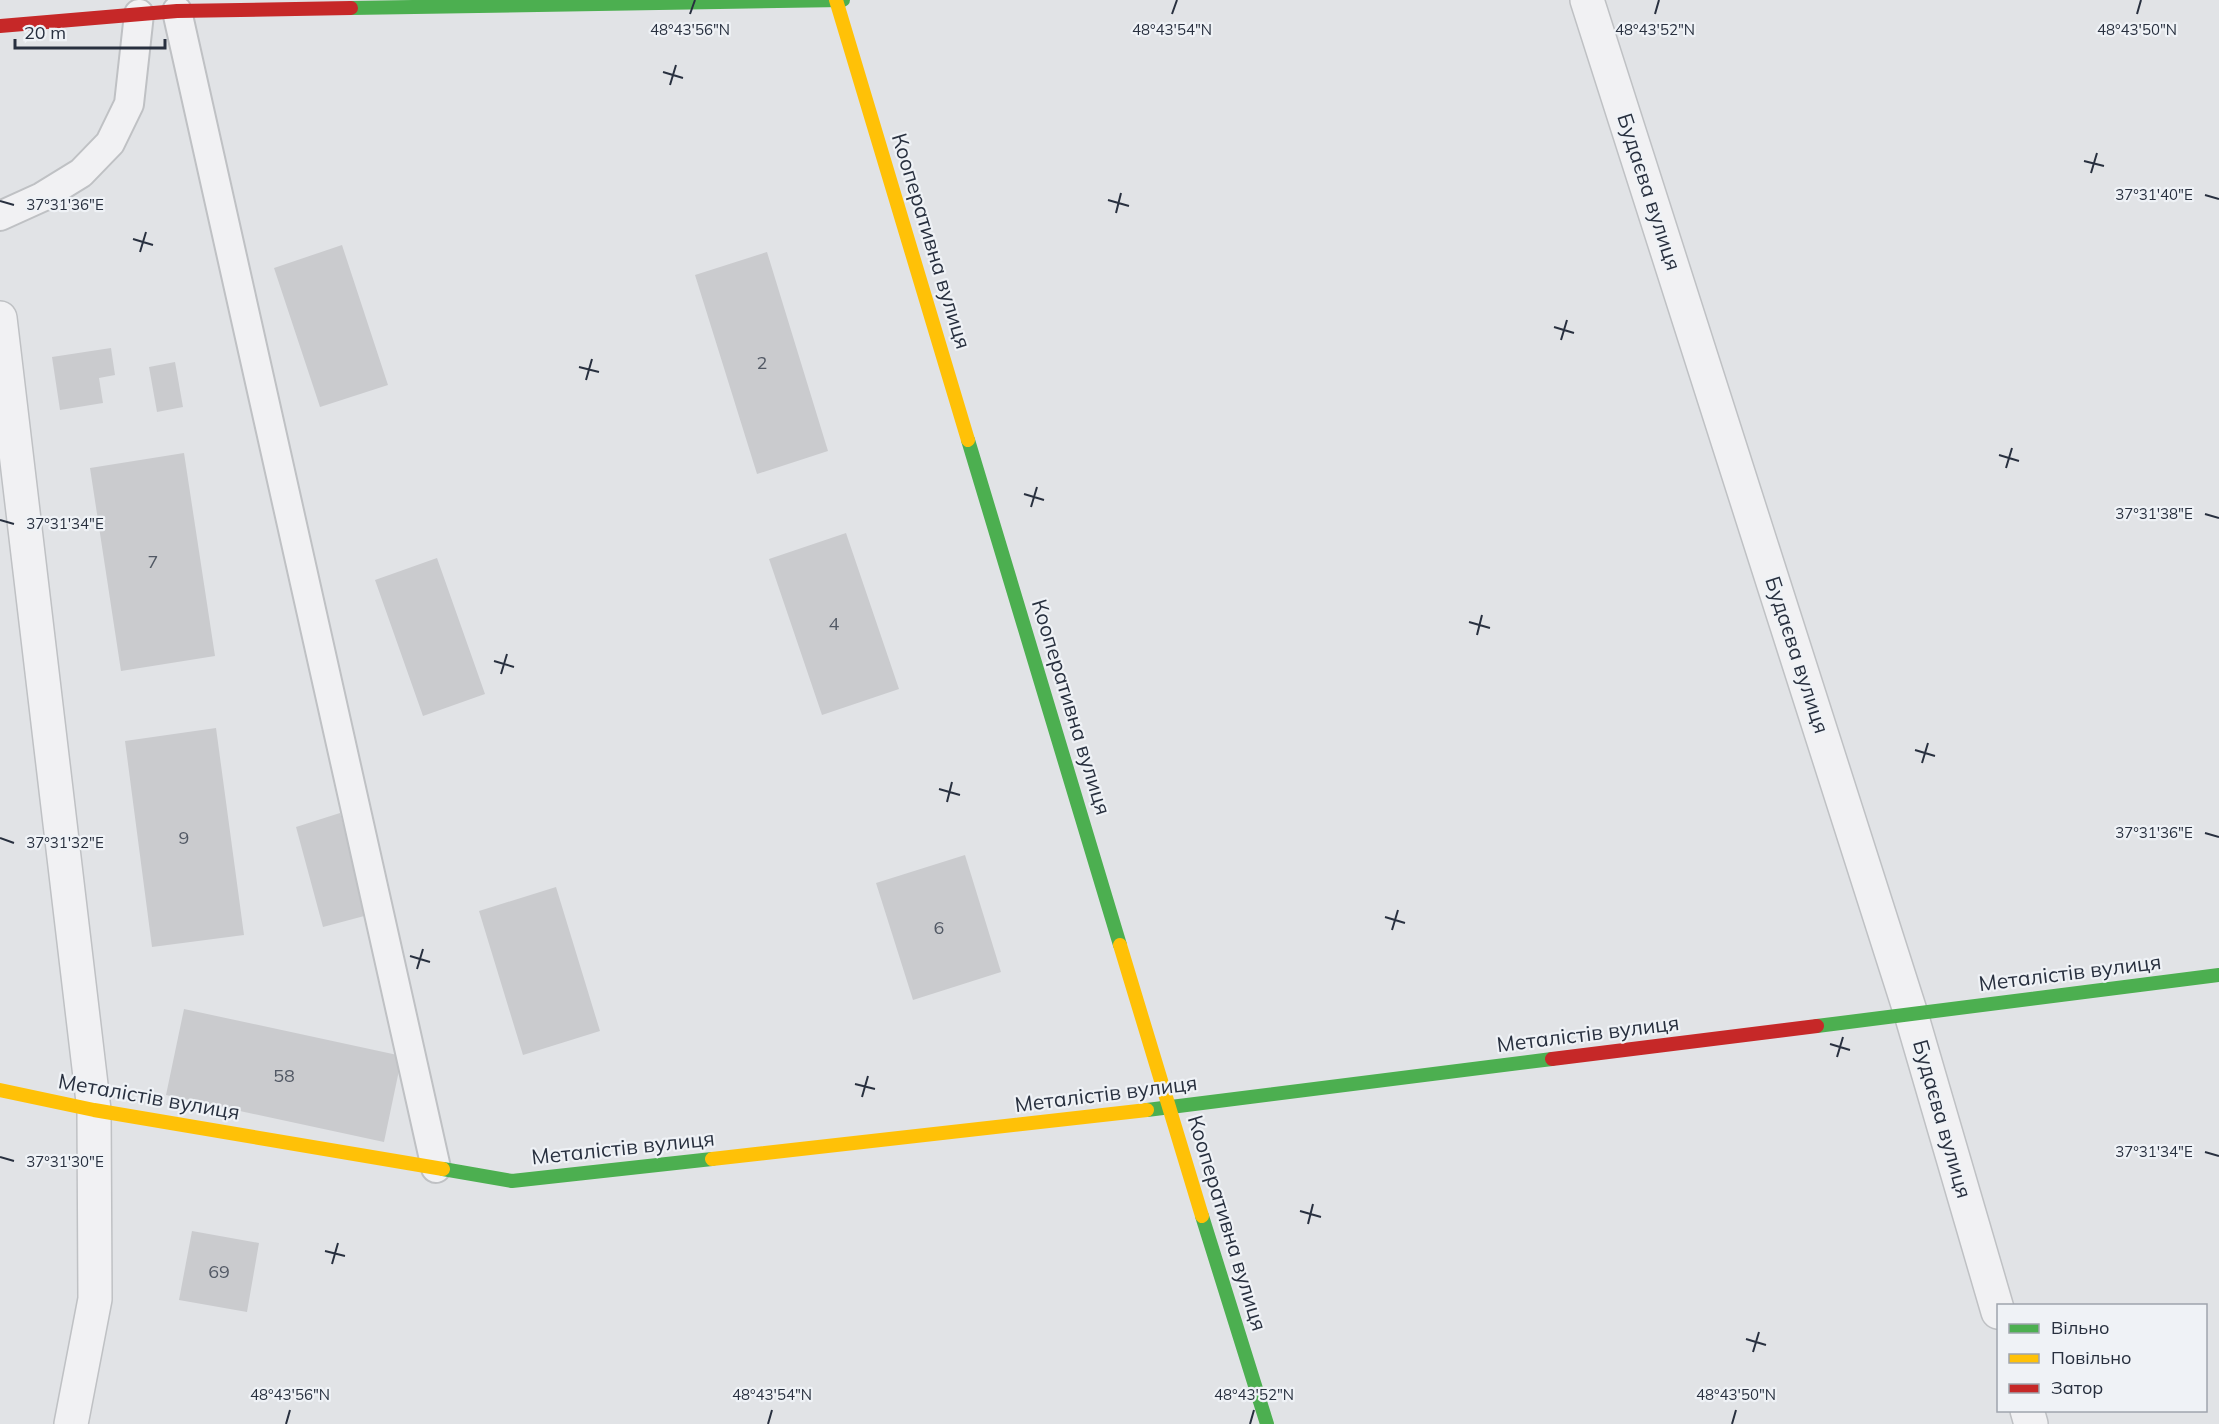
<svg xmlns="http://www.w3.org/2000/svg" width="2219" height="1424" font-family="Mulish,sans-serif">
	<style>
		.building { fill: #cacbce }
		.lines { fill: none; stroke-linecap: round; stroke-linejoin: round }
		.lane-casing { stroke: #bfc1c4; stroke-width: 32 }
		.street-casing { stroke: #bfc1c4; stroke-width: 36 }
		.lane { stroke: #f1f1f3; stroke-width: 28 }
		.street { stroke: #f1f1f3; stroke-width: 33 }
		.fast { stroke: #4caf50; stroke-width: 14 }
		.slow { stroke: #ffc107; stroke-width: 14 }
		.jam { stroke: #c62828; stroke-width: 14 }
		.ticks { fill: none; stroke: #28303f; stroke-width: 2 }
		.labels { text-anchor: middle; stroke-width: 4.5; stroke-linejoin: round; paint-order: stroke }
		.number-label { font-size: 18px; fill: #515864 }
		.street-label { font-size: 21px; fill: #28303f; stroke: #eff2f6 }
		.ticks-label { font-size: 15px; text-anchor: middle; fill: #28303f; stroke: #eff2f6; stroke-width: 4.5; stroke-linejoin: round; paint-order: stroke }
	</style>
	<rect width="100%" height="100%" fill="#e1e3e6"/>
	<path class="building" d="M342,245L388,385L320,407L274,268Z
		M767,252L828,451L757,474L695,275Z
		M111,348L115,375L99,378L103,403L60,410L52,357Z
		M175,362L183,407L157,412L149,367Z
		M184,453L215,656L121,671L90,468Z
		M846,533L899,689L822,715L769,559Z
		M437,558L485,694L423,716L375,580Z
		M216,728L244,935L152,947L125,741Z
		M340,813L368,915L323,927L296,827Z
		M965,855L1001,972L913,1000L876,883Z
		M556,887L600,1031L523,1055L479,911Z
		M184,1009L402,1056L384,1142L166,1095Z
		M192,1231L259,1243L247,1312L179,1300Z"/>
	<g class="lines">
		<g class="lane-casing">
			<path id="lane" d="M177,11L436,1168
				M0,216L42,197L81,173L110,143L129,104L139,14"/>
		</g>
		<g class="street-casing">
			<path id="street" d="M1587,0L1911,1014L1998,1312
				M0,318L94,1110L95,1299L71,1424
				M2027,1410L2031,1424"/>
		</g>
		<use href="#lane" class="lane"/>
		<use href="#street" class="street"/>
		<path class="fast" d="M351,8L843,0
			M968,440L1120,945
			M1817,1026L2219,975
			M1147,1110L1552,1059
			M443,1169L512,1181L712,1159
			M1202,1216L1267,1424"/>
		<path class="slow" d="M836,0L968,440
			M1120,945L1202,1216
			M0,1090L94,1110L443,1169
			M712,1159L1147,1110"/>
		<path class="jam" d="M0,26L177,11L351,8
			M1552,1059L1817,1026"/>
	</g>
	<path class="ticks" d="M690,14L695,0M1172,14L1177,0M1655,14L1659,0M2137,14L2141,0M663,72L683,78M670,85L676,65M2084,161L2104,166M2091,173L2097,153M2205,195L2219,199M1108,200L1129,206M0,201L14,205M1116,213L1121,193M133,239L153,245M140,252L146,232M1554,327L1574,333M1561,340L1567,320M579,367L599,372M586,380L592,359M1999,455L2019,461M2006,468L2012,448M1024,494L1044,500M1031,507L1037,487M2205,514L2219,518M0,520L14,524M1469,622L1490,628M1477,635L1482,615M494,661L514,667M501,674L507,654M1915,750L1935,756M1922,763L1928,743M939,789L960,795M947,802L952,782M2205,833L2219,837M0,838L14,843M1385,917L1405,923M1392,930L1398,910M410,956L430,962M417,969L423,949M1830,1044L1850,1050M1837,1057L1843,1037M855,1084L875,1089M862,1097L868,1076M2205,1152L2219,1156M0,1157L14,1161M1300,1211L1321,1217M1308,1224L1313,1204M325,1251L345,1256M332,1264L338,1243M1746,1339L1766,1345M1753,1352L1759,1332M286,1424L290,1410M768,1424L772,1410M1250,1424L1254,1410M1732,1424L1736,1410"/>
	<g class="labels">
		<g class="number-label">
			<text x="762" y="369">2</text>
			<text x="153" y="568">7</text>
			<text x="834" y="630">4</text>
			<text x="184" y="844">9</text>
			<text x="939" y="934">6</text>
			<text x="284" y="1082">58</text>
			<text x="219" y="1278">69</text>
		</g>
		<g class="street-label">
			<text transform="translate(1649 192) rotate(72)" y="7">Будаєва вулиця</text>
			<text transform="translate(931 241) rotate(73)" y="7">Кооперативна вулиця</text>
			<text transform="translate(1797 655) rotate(72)" y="7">Будаєва вулиця</text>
			<text transform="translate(1071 707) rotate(73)" y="7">Кооперативна вулиця</text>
			<text transform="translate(2070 973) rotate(-7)" y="7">Металістів вулиця</text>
			<text transform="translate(1588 1034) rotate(-7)" y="7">Металістів вулиця</text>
			<text transform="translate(1106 1094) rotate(-7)" y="7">Металістів вулиця</text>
			<text transform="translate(149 1097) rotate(10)" y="7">Металістів вулиця</text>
			<text transform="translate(1942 1119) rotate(74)" y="7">Будаєва вулиця</text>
			<text transform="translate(623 1148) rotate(-6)" y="7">Металістів вулиця</text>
			<text transform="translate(1227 1223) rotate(73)" y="7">Кооперативна вулиця</text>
		</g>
	</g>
	<g class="ticks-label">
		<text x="690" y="35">48°43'56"N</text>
		<text x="1172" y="35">48°43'54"N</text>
		<text x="1655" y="35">48°43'52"N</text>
		<text x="2137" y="35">48°43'50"N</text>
		<text x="2154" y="200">37°31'40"E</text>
		<text x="65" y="210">37°31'36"E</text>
		<text x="2154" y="519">37°31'38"E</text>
		<text x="65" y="529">37°31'34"E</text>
		<text x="2154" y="838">37°31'36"E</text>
		<text x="65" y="848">37°31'32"E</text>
		<text x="2154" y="1157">37°31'34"E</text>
		<text x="65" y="1167">37°31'30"E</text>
		<text x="290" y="1400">48°43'56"N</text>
		<text x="772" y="1400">48°43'54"N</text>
		<text x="1254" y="1400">48°43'52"N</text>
		<text x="1736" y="1400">48°43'50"N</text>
	</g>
	<rect x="1997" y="1304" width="210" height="108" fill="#eff2f6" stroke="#9fa4ad" stroke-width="1.5"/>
	<rect x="2009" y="1324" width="30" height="9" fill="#4caf50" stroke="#9fa4ad" stroke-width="1.5"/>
	<text x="2051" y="1334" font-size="18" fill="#28303f">Вільно</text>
	<rect x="2009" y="1354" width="30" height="9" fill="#ffc107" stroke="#9fa4ad" stroke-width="1.5"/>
	<text x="2051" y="1364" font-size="18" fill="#28303f">Повільно</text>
	<rect x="2009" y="1384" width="30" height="9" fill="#c62828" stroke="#9fa4ad" stroke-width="1.5"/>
	<text x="2051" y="1394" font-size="18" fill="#28303f">Затор</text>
	<path d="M15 39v9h150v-9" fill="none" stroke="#28303f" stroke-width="3"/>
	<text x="24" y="39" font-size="18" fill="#28303f" stroke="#eff2f6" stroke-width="4.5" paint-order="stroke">20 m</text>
</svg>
